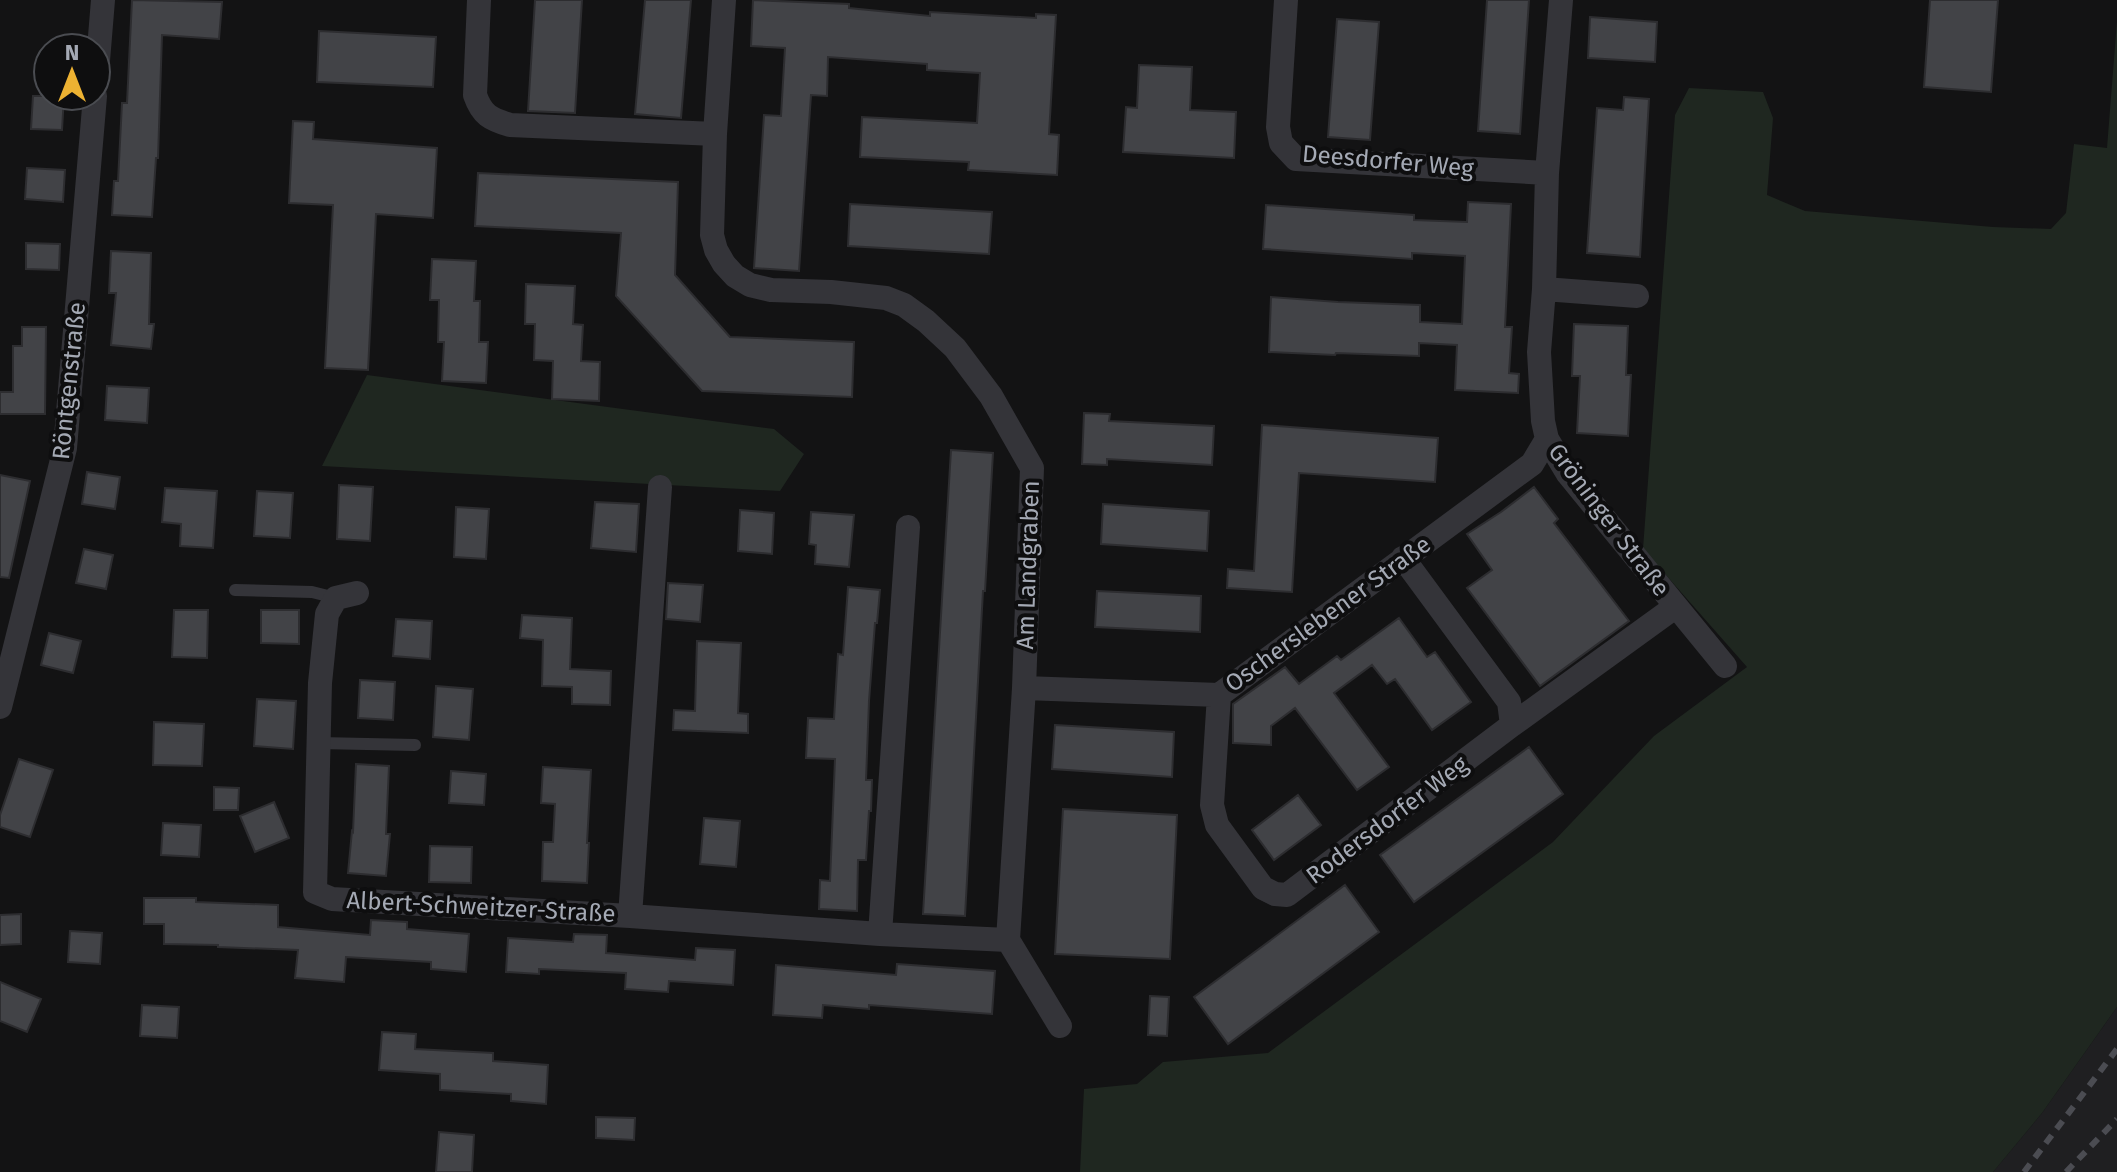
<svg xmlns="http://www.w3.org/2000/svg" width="2117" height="1172" font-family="'Fira Sans',sans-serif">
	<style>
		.built { fill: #1f1f21 }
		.green { fill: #1f2720 }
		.building { fill: #424347; stroke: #2d2d30; stroke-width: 2 }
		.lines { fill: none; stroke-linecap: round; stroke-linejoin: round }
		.service { stroke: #343439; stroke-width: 12 }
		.minor { stroke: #343439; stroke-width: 24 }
		.rail { stroke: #4b4c52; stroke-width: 6; stroke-dasharray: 10 8; stroke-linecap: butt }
		.labels { text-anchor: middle; stroke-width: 8; stroke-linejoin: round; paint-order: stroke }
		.street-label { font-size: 24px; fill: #a4a9b4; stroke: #0e0e0f }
	</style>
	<rect width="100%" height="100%" fill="#131314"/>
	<path class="built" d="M2117,1007V1172H1993L2042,1113Z"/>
	<path class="green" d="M2117,21V1007L2042,1113L1993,1172H1080L1084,1089L1137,1084L1163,1062L1268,1053L1553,842L1654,736L1747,667L1643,549L1675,115L1689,88L1763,92L1773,118L1767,195L1805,211L1993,227L2051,229L2066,213L2074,144L2107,148Z
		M367,375L774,429L804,454L780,491L322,466Z"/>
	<path class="building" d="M132,0L222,2L219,39L162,35L158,158H156L152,217L112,215L114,181H118L122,103H127Z
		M535,0H582L575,113L528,111Z
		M645,0H691L681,118L635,114Z
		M753,0L849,4V8L930,16V12L1036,18V14L1056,15L1049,134L1059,135L1057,175L968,170L969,162L860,157L862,117L977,123L980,73L927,70V64L828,57L827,96L811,95L799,271L754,268L764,115L781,116L785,48L751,46Z
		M1487,0H1529L1520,134L1478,131Z
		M1930,0H1998L1991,92L1924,87Z
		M1590,17L1657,22L1655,62L1588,58Z
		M1337,19L1379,22L1370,140L1328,137Z
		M319,31L436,37L433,87L317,82Z
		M1139,65L1192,67L1190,110L1236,112L1234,158L1123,152L1126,107L1137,108Z
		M33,96H64L62,130L31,129Z
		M1624,97L1649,99L1640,257L1587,253L1597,108L1623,110Z
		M293,121L314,122L313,139L437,148L433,218L376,214L368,370L325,368L333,205L289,203Z
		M27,168L65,170L63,202L25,199Z
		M478,173L678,182L675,275L730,337L854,342L852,397L702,391L616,296L621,233L475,226Z
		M1468,202L1511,204L1505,327H1512L1509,373L1519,374L1518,393L1455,390L1457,345L1419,343V356L1336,353L1335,355L1269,352L1271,297L1338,302L1420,305V322L1462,324L1465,256L1412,253V259L1263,249L1266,205L1414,215V220L1467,222Z
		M850,204L992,212L989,254L848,246Z
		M26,243L60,244L59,270L26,269Z
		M111,251L151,253L149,324H154L151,349L111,345L116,293H109Z
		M432,259L476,261L474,301H480L479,342H488L486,383L442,381L444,342H438L439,300H430Z
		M526,284L575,286L573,324L583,325L581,361L600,362L599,401L552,399L553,361L534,360L535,324H525Z
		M1574,324L1628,326L1626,375H1631L1628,436L1577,433L1580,376H1572Z
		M22,327H46L45,414H0V392H13V346H22Z
		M107,386L149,388L147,423L105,420Z
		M1084,413L1110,414L1109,421L1214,426L1212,465L1107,459V465L1082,464Z
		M1262,425L1438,438L1435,482L1299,473L1292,592L1227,588L1228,569L1254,571Z
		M951,450L993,453L985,591H983L965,916L923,914Z
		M87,472L120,477L115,509L82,504Z
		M0,475L30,481L9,578L0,577Z
		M339,485L373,487L370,541L337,539Z
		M1534,487L1558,519L1554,523L1629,621L1540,686L1467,588L1492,570L1467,534L1501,512Z
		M165,488L217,491L213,548L180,546L181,524L162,522Z
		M257,491L293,493L290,538L254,536Z
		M595,502L639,504L636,552L591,548Z
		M1103,504L1209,511L1207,551L1101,544Z
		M456,507L489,509L486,559L454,557Z
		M740,510L774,513L772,554L738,551Z
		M811,512L854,515L849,567L815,564L816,545L809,544Z
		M84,549L113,555L106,589L76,583Z
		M668,583L703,585L700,622L666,619Z
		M848,587L880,590L877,623H875L869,701L866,780H872L871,811H869L866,860H858L857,911L819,909L820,880L830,881L835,759L806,758L808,718L834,719L838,654L843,655Z
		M1097,591L1201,596L1200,632L1095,627Z
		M174,610H208L207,658L172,657Z
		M261,610H299V644L261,643Z
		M522,615L572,618L570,669L611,671L610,705L572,704V687L542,686L543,640L520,638Z
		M1399,618L1427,657L1435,652L1471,702L1432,730L1395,679L1387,684L1372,665L1334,693L1389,767L1357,790L1295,708L1271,726V745L1233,743V704L1285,667L1299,684L1337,656L1341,660Z
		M396,619L432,621L430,659L393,656Z
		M49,633L81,641L73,673L41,665Z
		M697,641L741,643L738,713L748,714V733L673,730L674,710L695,711Z
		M360,680L395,682L393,720L358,718Z
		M436,686L473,689L469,740L433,737Z
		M257,699L296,701L293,749L254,746Z
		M154,722L204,724L202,766L153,765Z
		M1055,725L1174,732L1172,777L1052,769Z
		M1529,747L1563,794L1414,902L1380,855Z
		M19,759L53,770L30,837L0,827V815Z
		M356,764L389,766L386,834H390L386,876L348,873L352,831L353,832Z
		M543,767L591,770L587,843H589L587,883L542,881L543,842H553L555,804L541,803Z
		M451,771L486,774L484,805L449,803Z
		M214,787L239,788L238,810H214Z
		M1298,795L1321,825L1274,860L1252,830Z
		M274,802L289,838L255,852L240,816Z
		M1063,809L1177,815L1170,959L1055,954Z
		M704,818L740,821L736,867L700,864Z
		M163,823L201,825L199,857L161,855Z
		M430,846L472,847L471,883L429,882Z
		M1345,885L1379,932L1228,1044L1194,997Z
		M144,898H196V902L278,905V927L370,935L371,920L407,922V929L469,934L466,972L431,969V962L346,957L344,982L295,978L298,950L218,947V945L164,944V924H144Z
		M21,914V944L0,945V915Z
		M70,931L102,933L100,964L68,962Z
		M574,934L607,935L606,953L695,960L696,948L735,950L733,985L669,981L668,992L625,989L626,973L539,969V974L506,972L508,938L573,942Z
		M897,964L995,971L992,1014L869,1005V1009L823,1005L822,1018L773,1015L776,965L896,975Z
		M0,982L41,999L27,1032L0,1021Z
		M1150,996L1169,997L1167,1036L1148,1035Z
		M142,1005L179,1007L177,1038L140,1036Z
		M382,1032L416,1034L415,1049L493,1053V1061L548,1065L546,1104L511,1101V1094L440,1090V1074L379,1070Z
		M596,1117L635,1118L634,1140L596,1138Z
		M439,1132L474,1135L472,1172H436Z"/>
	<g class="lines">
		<path class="service" d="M235,590L312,592L336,598
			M319,743L415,745"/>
		<path class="minor" d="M479,0L475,95C482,115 490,119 510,125L715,134
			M724,0L715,134L712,235L716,250L724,264L735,276L750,285L771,290L831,292L886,298L904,305L926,321L955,348L991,396L1032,468L1024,688L1008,940L1060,1026
			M1286,0L1278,127L1281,143L1296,159L1547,173
			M1561,0L1547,173L1544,289L1539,352L1543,421L1547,439L1568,474L1725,666
			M96,85L103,0
			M1544,289L1637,296
			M357,593L336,598L327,614L320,683L315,892L332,899L630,916L880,934L1008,940
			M1024,688L1219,695L1532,464L1547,439
			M1219,695L1212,805L1217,825L1263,888L1275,894L1287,895L1512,725L1509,702L1403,558
			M0,707L65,448L95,96
			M1512,725L1675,607
			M630,916L660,487
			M880,934L908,527"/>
		<path class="rail" d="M2024,1172L2117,1049
			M2066,1172L2117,1119"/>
	</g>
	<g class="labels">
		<g class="street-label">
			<text transform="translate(1388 161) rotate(5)" y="8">Deesdorfer Weg</text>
			<text transform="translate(69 381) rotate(-84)" y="8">Röntgenstraße</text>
			<text transform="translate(1609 520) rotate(53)" y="8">Gröninger Straße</text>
			<text transform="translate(1028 565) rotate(-88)" y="8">Am Landgraben</text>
			<text transform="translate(1328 614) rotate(-36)" y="8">Oscherslebener Straße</text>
			<text transform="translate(1387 820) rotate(-37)" y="8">Rodersdorfer Weg</text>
			<text transform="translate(481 907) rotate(3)" y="8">Albert-Schweitzer-Straße</text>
		</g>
	</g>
	<g transform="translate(72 72)"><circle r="38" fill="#0e0e0f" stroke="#4a4c51" stroke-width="2"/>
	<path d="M0-6L14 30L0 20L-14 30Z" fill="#edb232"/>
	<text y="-12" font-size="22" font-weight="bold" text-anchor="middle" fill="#a4a9b4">N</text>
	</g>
</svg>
